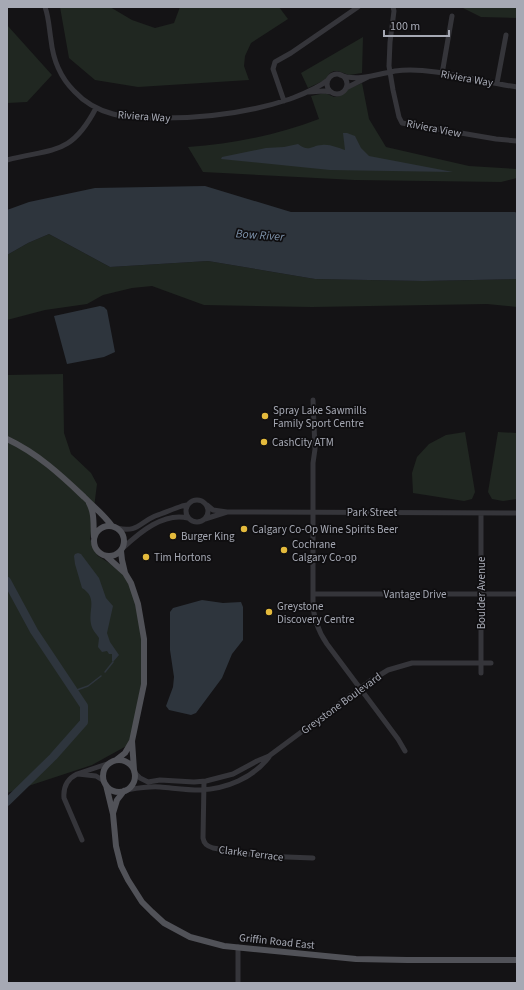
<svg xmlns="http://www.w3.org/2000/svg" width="524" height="990" font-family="'Source Sans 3',sans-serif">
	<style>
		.green { fill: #202721 }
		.water { fill: #2e353d }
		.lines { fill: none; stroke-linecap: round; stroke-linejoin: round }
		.stream { stroke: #2e353d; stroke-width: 1.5 }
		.river { stroke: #2e353d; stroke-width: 8 }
		.minor { stroke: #35353a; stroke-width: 5 }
		.major { stroke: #515258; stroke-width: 6 }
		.poi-dot { fill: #e4ba3c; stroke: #0f0e10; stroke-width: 1.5 }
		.labels { text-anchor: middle; stroke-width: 3.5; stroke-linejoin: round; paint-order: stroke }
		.street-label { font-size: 11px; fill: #a6a9b4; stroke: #0f0e10 }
		.poi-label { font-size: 11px; fill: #a6a9b4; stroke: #0f0e10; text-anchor: start }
		.water-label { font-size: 12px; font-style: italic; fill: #7f94ad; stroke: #0f0e10 }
	</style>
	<rect width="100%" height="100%" fill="#141315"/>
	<path class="green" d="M60,7H110L132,20L155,28L174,23L180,7H279L288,19L251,43L245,56L244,66L249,80L138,87L95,80L69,58Z
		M461,7H517V18L481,17Z
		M7,25L52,75L27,102L7,103Z
		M363,37L362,73L349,75L338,71H334L330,73L325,80L308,88L301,73Z
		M362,83L369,119L386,147L469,166L517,169V178L501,182L355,180L203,172L188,147C233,144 277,135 319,119L311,96L325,93L334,97L340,96L348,89Z
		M49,234L110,267L208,261L315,279L423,281L517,279V307L487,304L312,307L204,305L152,286L132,288L103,295L87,304L45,310L7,320V255L28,243Z
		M63,374L64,433L71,454L91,473L97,484L90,539L98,556L125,573L138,604L144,669L130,744L92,765L7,793V375Z
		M465,432L475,492L472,499L464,501L413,493L412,473L417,457L429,444L446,435Z
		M498,432L517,433V499L503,501L492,499L488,492Z"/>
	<path class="water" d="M343,133H347L355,136L361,148L369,156L453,172L330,170L221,159L222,157L266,148L284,147L298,144C309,153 312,145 322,145C330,144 338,148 345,150Z
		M205,186L291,212H515L517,213V279L423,281L315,279L208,261L110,267L49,234L28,243L7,255V210L29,202L95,188Z
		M100,306L104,307L107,310L115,352L104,357L67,364L54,316Z
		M78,553L81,554L99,578L106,598L113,606L107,633L110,642L119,655L113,662L112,661V654H109L107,651L102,652L98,647L99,638C96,633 92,630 91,624C88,610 98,598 82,588L75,564L74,556L75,554Z
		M202,600L223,603L241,602L243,607V640L232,654L222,678L196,713L191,715L169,710L166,706L173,687L174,677L170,650V612L173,608Z"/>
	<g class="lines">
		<path class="stream" d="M105,672L113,662
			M74,691L88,686L101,676"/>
		<path class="river" d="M7,581L34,631L84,706V722L53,757L7,802"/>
		<path class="minor" d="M45,7C49,18 49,28 51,40C53,59 60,77 74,91C85,103 98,110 113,114C126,118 139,117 152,118C200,119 245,114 290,99C303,94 317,89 328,80
			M393,7L394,11L390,42L389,66L393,90L399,117L402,123L496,139L517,141
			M442,74L452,16
			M327 84a10 10 0 1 1 20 0a10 10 0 1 1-20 0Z
			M340,75C357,82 378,74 395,71C432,66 480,82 517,87
			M497,83L506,35
			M346,88L368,77
			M308,92L324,91L331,92
			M284,101L273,69L275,62L291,53L358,7
			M7,160C53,148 71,156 96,108
			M313,400L315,449L313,463V601C313,616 318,631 327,644L398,739L405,751
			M186 511a11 11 0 1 1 22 0a11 11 0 1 1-22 0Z
			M227,512L517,513
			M205,519L227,512L213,510L207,505
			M117,528C137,533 139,523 155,516C164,513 173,509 182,506L187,505
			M123,548C140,532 164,512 188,518
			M313,594H517
			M481,673V513
			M134,772L140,778L148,782L160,780L194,782L206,781L233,774L257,761L269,756L370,681L388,670L412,663H491
			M78,774L96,776L104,781
			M204,782L203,838C204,844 207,846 213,848L261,856L313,858
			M126,790C138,788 149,786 160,787C173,788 186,790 200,790C226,789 253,778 269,757
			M82,840L64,798C63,787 67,779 77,774L110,763
			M238,947V983"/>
		<path class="major" d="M7,439C37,453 61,475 84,497C94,507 104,515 112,526
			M89,503C95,514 93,525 94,537
			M94 541a15 15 0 1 1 30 0a15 15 0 1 1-30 0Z
			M121,551L122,560L125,573L131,583L138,604L144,639V684L132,741L134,770
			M106,556L125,573
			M116,760L125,753L132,741
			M103 776a16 16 0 1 1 32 0a16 16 0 1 1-32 0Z
			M106,785L113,814L116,846L121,866L128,880L142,902L152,912L164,923L190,937L224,946L356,959L407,960H517
			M113,813L117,800L124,791"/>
	</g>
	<g class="poi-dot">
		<circle cx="265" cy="416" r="4"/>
		<circle cx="264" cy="442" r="4"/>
		<circle cx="244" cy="529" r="4"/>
		<circle cx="173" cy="536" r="4"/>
		<circle cx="284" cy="550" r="4"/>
		<circle cx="146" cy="557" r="4"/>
		<circle cx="269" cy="612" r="4"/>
	</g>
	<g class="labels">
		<g class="street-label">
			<text transform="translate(467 78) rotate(10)" y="4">Riviera Way</text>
			<text transform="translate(144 116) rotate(4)" y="4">Riviera Way</text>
			<text transform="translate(434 128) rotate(11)" y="4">Riviera View</text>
			<text x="372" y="516">Park Street</text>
			<text transform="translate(481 593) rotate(-90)" y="4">Boulder Avenue</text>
			<text x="415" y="598">Vantage Drive</text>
			<text transform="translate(341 703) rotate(-36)" y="4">Greystone Boulevard</text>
			<text transform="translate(251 853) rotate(7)" y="4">Clarke Terrace</text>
			<text transform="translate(277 941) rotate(6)" y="4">Griffin Road East</text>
		</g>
		<g class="poi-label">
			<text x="273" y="414">Spray Lake Sawmills<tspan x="273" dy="13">Family Sport Centre</tspan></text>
			<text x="272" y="446">CashCity ATM</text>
			<text x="252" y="533">Calgary Co-Op Wine Spirits Beer</text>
			<text x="181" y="540">Burger King</text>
			<text x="292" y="548">Cochrane<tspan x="292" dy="13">Calgary Co-op</tspan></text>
			<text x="154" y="561">Tim Hortons</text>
			<text x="277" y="610">Greystone<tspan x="277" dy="13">Discovery Centre</tspan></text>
		</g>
		<g class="water-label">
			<text transform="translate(260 235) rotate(4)" y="4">Bow River</text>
		</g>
	</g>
	<rect width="524" height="990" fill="none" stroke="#a6a9b4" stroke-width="16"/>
	<path d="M384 30v6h65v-6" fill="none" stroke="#a6a9b4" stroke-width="2"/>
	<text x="390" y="30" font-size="12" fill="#a6a9b4" stroke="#0f0e10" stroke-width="3" paint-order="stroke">100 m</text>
</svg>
